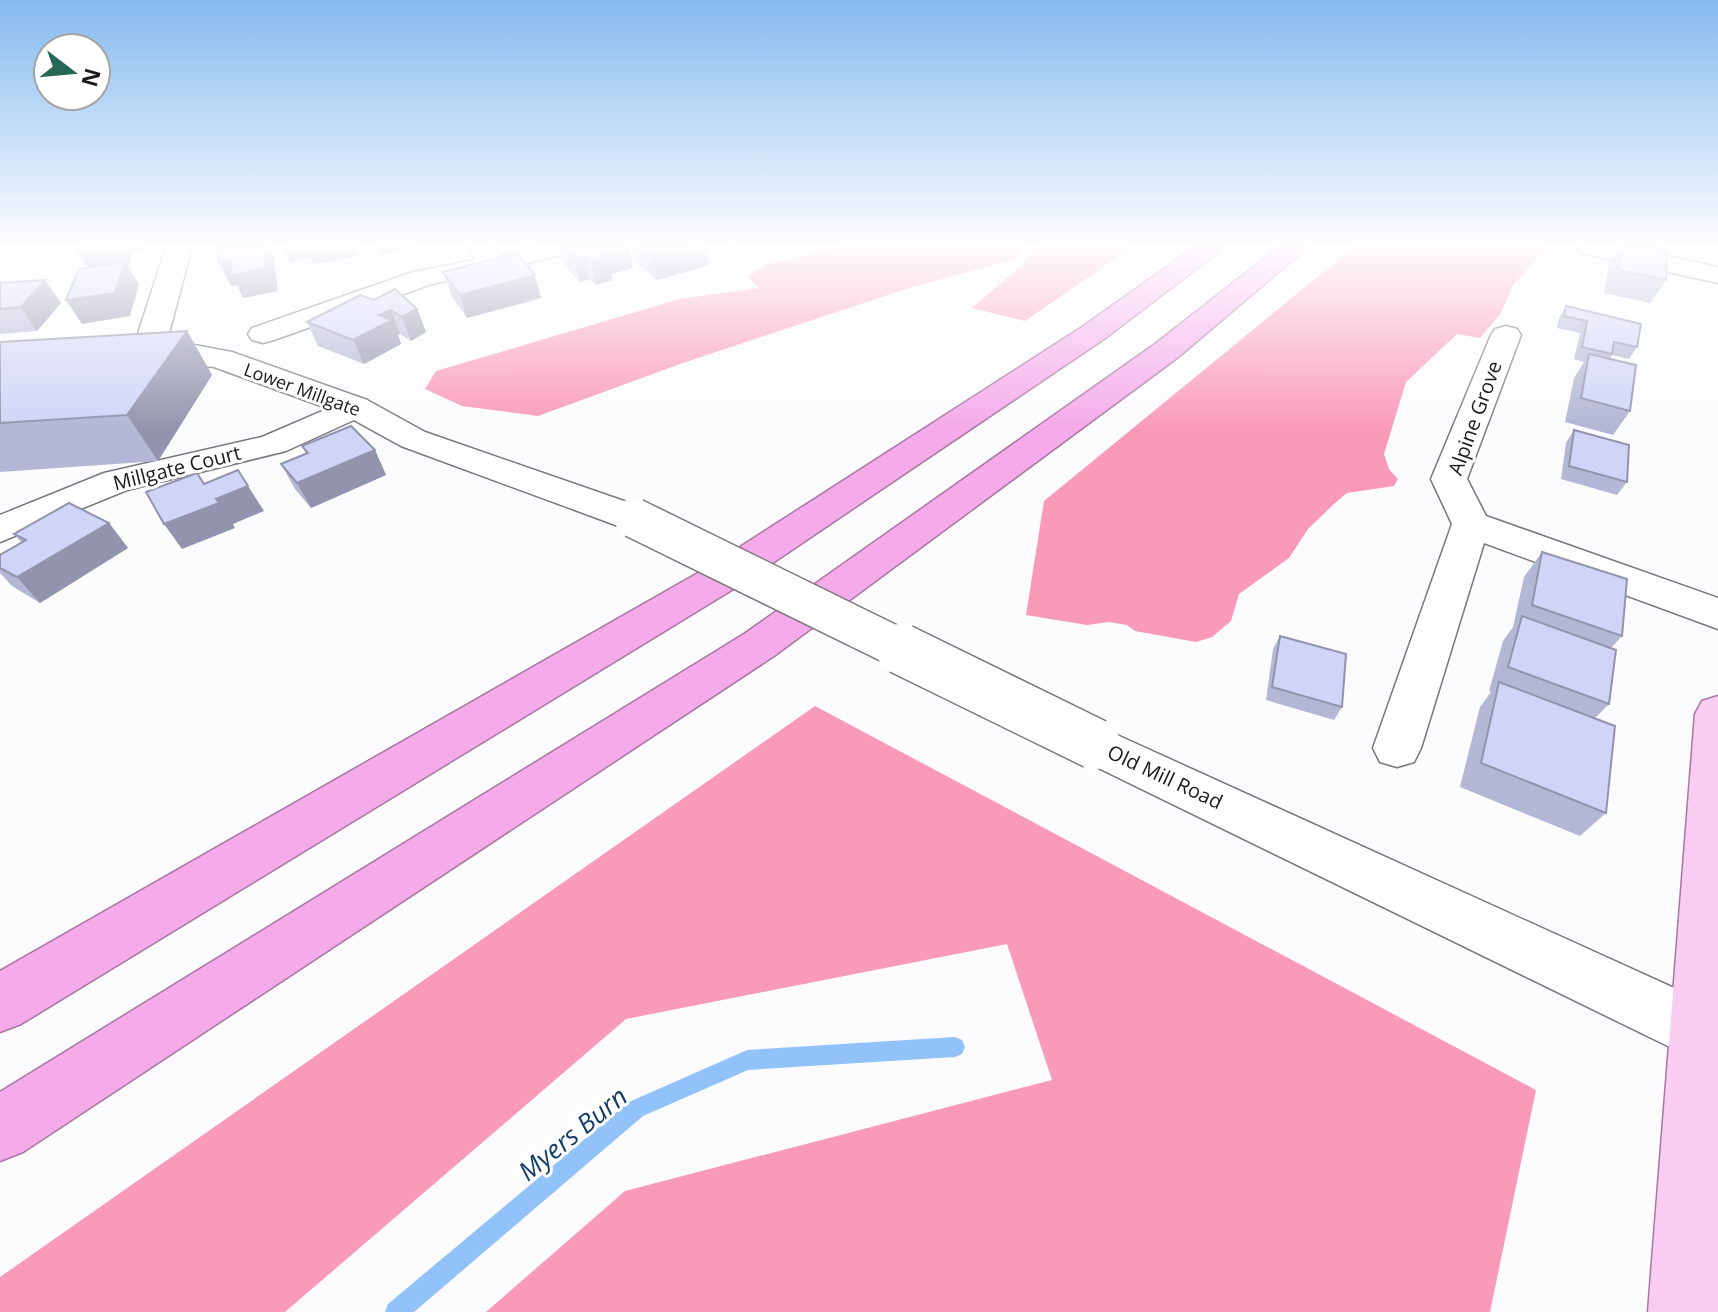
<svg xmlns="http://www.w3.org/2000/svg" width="1718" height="1312" font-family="'Open Sans',sans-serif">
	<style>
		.forest { fill: #f99ab9 }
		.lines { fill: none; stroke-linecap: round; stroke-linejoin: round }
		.stream { fill: #91c2fa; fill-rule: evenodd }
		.minor-casing { stroke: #7a767e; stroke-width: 3 }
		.tertiary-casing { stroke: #7a767e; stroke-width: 3 }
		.primary-casing { stroke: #a877a1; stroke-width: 3 }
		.motorway-casing { stroke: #a877a1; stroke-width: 3 }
		.minor { fill: #fff; fill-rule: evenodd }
		.tertiary { fill: #fff; fill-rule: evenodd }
		.primary { fill: #f9ccf2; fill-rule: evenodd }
		.motorway { fill: #f5aae9; fill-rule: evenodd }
		.tertiary-bridge-far1-casing { stroke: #7a767e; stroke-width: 42; stroke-linecap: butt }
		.tertiary-bridge-casing { stroke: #7a767e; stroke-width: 53; stroke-linecap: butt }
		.tertiary-bridge-far1 { stroke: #fff; stroke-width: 39 }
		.tertiary-bridge { stroke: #fff; stroke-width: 50 }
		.wall { fill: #b3b6d4 }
		.shaded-wall { fill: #9294ad }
		.building { fill: #d0d4f7; stroke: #9294ad; stroke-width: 2 }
		.labels { text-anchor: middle; stroke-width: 6; stroke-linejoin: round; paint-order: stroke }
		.far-street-label { font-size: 18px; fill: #1a191c; stroke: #fff }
		.street-label { font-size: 20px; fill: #1a191c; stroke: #fff }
		.near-water-label { font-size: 26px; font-style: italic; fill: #133d69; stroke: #fff }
	</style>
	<rect width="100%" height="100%" fill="#fcfbfe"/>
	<path class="forest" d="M839,247H1023L1016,259L912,287L680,364L538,416L462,406L425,389L436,371L680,299L759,288L748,277L765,265Z
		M1035,247H1132L1025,321L972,308L1023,264Z
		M1354,247H1545L1546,249L1513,285L1501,313L1480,338L1457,334L1406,382L1384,454L1389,469L1398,479L1394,486L1347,493L1335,503L1308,529L1289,558L1239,594L1231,621L1212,637L1196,642L1135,631L1127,625L1109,622L1087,625L1026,615L1044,501Z
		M815,706L1536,1090L1490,1312H486L625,1191L1052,1080L1007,944L626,1019L285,1312H0V1277Z"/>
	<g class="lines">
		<path class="stream" d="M955,1037L962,1040L965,1047L962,1054L955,1057L748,1070L643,1116L414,1312H385L388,1304L629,1102L747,1050Z"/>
		<g class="minor-casing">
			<path id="minor" d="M166,247H192L164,352L159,359L148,361L137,359L132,352Z
				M468,247H494L499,255L532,247H575L571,253L429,285L274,340L263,343L252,340L248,334L252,328L413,272L475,260Z
				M1577,247H1625L1718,267V283L1581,253Z
				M1506,326L1517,329L1521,335L1467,479L1486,516L1718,598V629L1484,543L1421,748L1414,762L1397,767L1380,762L1373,748L1452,524L1431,479L1491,335L1495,329Z
				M355,397L367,400L372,407L367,414L286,451L127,490L0,542V515L104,473L262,437Z"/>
		</g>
		<g class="tertiary-casing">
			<path id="tertiary" d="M143,343L189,344L232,352L367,400L425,432L647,509L653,518L647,527L634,530L621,527L401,446L343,414L214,367L132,359L127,352L132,345Z
				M1095,725L1718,1008V1052L1699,1060L1678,1051L1078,758L1071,744L1078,730Z"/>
		</g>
		<g class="primary-casing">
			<path id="primary" d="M1718,696V1312H1648L1695,714L1702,701Z"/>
		</g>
		<g class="motorway-casing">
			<path id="motorway" d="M1195,247H1225L1104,339L740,585L21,1024L0,1032V971L712,565L1082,327Z
				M1279,247H1308L1177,358L774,656L23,1152L0,1161V1092L744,634L1155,344Z"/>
		</g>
		<use href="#minor" class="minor"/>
		<use href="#tertiary" class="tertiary"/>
		<use href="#primary" class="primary"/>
		<use href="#motorway" class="motorway"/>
		<g class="tertiary-bridge-far1-casing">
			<path id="tertiary-bridge-far1" d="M634,518L905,651"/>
		</g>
		<g class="tertiary-bridge-casing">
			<path id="tertiary-bridge" d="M901,649L1095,744"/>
		</g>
		<use href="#tertiary-bridge-far1" class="tertiary-bridge-far1"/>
		<use href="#tertiary-bridge" class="tertiary-bridge"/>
	</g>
	<path class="wall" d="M560,247H629L633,268L611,274L612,280L596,285L590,279L580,282L564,265Z
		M631,247H706L709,265L657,280L634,260Z
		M1616,247H1668L1666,250V280L1650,303L1604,293L1609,264L1618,247Z
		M443,272L535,275L541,298L467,318L451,295Z
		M0,283L61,303L37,331L0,334Z
		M374,300L417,309L426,332L411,341L400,334L398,335L401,344L364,364L318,346L307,322Z
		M1566,306L1637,347L1629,359L1612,355L1610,359L1630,411L1613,435L1565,422L1574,378L1584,362L1574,359L1580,333L1557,328L1559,318Z
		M187,331L212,375L158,461L0,472V342Z
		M1574,430L1627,482L1617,495L1561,479L1566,443Z
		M302,446L375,450L386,475L311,508L295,489L281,464L306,454Z
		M109,523L128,548L40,603L12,586L0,573V555L22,543L14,534Z
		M1542,552L1622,636L1611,648L1609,704L1595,718L1606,813L1580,836L1460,787L1480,707L1491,692L1489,691L1503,641L1513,627L1524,577Z
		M1280,636L1342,707L1334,720L1266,700L1273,649Z"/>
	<path class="shaded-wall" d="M84,247H149L148,250L133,252L129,265H127L139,285L130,316L82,324L66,300L90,271L75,248Z
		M264,247H269L273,253L278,291L243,298L237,285L231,286L219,263L231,261Z
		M283,247H358L359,256L313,264L310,257L290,262Z
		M376,247H418L379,255Z
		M623,247H629L633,268L611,274L612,280L596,285L591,262L602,252Z
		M691,247H706L709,265L657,280L653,257Z
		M725,247H741L726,251Z
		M585,256L590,279L580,282L574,259Z
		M535,275L541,298L467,318L460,295Z
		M45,280L61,303L37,331L21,307Z
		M417,309L426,332L411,341L402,317Z
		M391,310L400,334L398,335L401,344L364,364L353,340L379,315Z
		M187,331L212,375L158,461L127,415Z
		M375,450L386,475L311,508L297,483Z
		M248,486L264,511L233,524L235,528L182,549L164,524L216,499Z
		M109,523L128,548L40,603L17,577Z"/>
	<path class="building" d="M218,247H264L266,268L232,275L231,261L219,263Z
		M563,247H623L602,252L608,257L591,262L585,256L574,259Z
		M640,247H691L653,257Z
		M1622,247H1650L1667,250L1666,280L1618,270Z
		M516,253L535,275L460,295L443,272Z
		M125,262L115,293L66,300L79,269Z
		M45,280L21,307L0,309V283Z
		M395,289L417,309L402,317L391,310L379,315L392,320L353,340L307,322L360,295L374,300Z
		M1566,306L1641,324L1637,347L1614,342L1612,354L1582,347L1587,321L1564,316Z
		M187,331L127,415L0,423V342Z
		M1589,354L1636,365L1630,411L1581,398Z
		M351,426L375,450L297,483L281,464L308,453L302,446Z
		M1574,430L1629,445L1627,482L1569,466Z
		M238,470L248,486L216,499L219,503L164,524L146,492L197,473L204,484Z
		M69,503L109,523L17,577L0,568V555L26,540L14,534Z
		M1542,552L1627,579L1622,636L1532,605Z
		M1522,616L1616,650L1609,704L1508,667Z
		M1280,636L1346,654L1342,707L1272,687Z
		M1499,682L1615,726L1606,813L1481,763Z"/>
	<linearGradient id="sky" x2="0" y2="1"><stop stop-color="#85baef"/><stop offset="0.57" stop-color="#fefdff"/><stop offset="1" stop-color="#fefdff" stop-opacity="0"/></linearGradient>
	<rect width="1718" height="430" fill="url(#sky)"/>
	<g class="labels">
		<g class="far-street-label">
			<text transform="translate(302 390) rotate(20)" y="6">Lower Millgate</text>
		</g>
		<g class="street-label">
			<text transform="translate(1475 418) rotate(-70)" y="7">Alpine Grove</text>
			<text transform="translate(177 468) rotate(-14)" y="7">Millgate Court</text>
			<text transform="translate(1165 777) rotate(25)" y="7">Old Mill Road</text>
		</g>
		<g class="near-water-label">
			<text transform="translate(573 1134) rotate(-39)" y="9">Myers Burn</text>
		</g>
	</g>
	<g transform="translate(72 72) rotate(106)"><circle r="38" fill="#ffffff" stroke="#a3a3a4" stroke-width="2"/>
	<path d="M0-6L14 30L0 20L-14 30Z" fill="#266756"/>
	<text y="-12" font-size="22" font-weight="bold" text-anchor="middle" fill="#1a191c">N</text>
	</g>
</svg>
